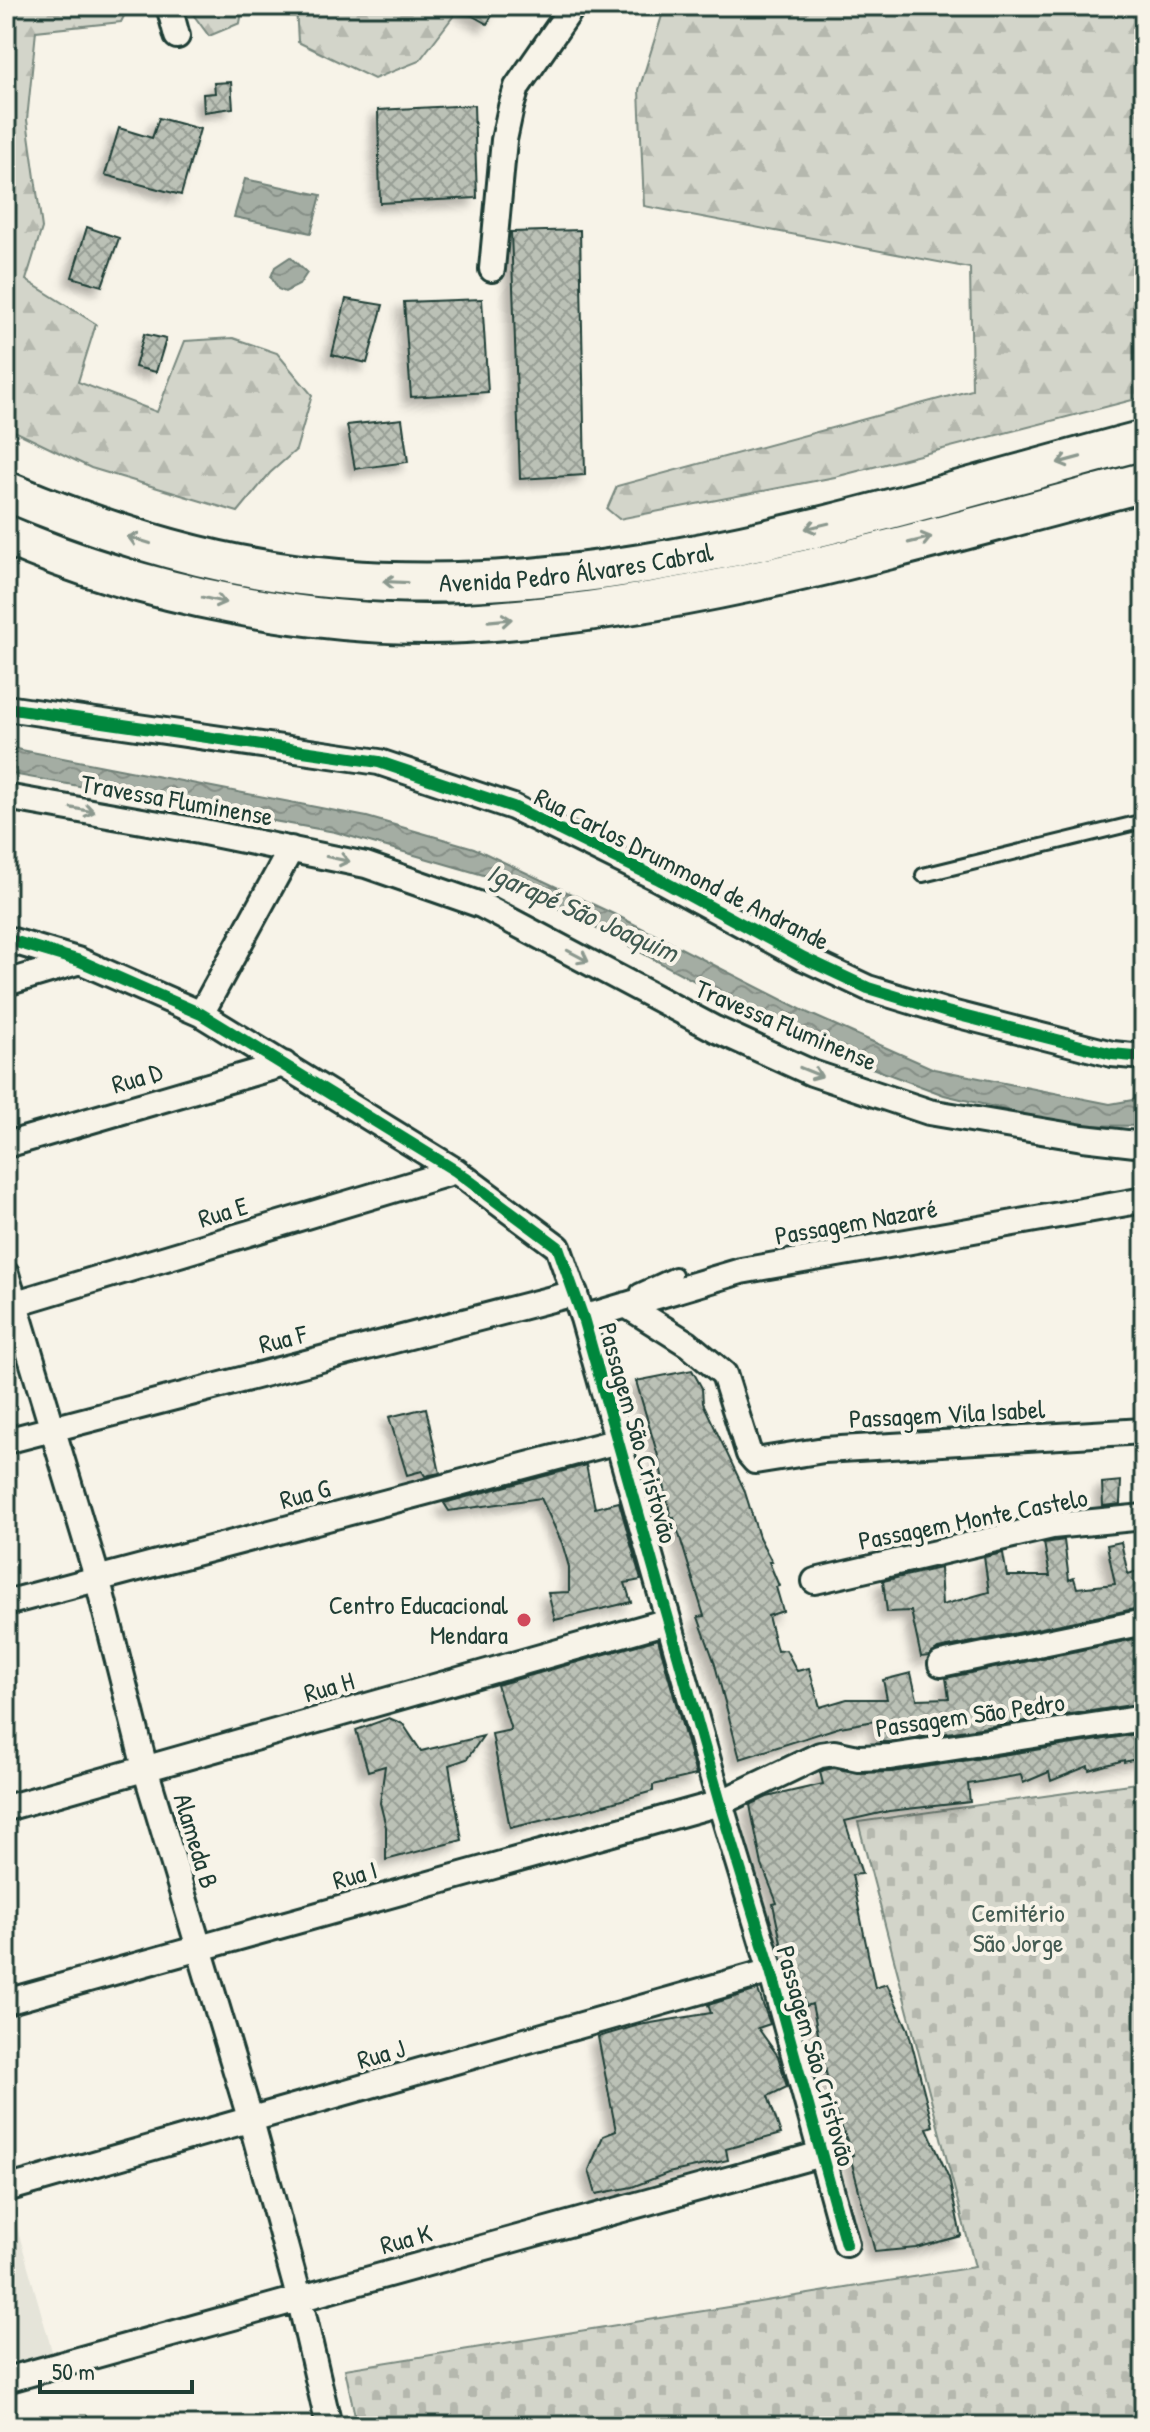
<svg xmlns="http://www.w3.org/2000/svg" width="1150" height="2432" font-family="'Patrick Hand',sans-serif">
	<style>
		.built { fill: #e5e4d9 }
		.forest { fill: url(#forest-firs); stroke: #79897f; stroke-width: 2 }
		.cemetery { fill: url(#cemetery-stones); stroke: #79897f; stroke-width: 2 }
		.water { fill: url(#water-waves); stroke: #6f8077; stroke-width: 2 }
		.building { fill: url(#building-cross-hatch); stroke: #1f3d34; stroke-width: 2; filter: url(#shadow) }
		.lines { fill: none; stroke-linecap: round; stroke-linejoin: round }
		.lane-casing { stroke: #1f3d34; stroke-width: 18 }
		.street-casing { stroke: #1f3d34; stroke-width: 30 }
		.primary-casing { stroke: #1f3d34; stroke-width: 44 }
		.lane { stroke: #f7f3e8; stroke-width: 12 }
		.street { stroke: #f7f3e8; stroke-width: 24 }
		.primary { stroke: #f7f3e8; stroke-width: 38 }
		.cycleway-casing { stroke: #f7f3e8; stroke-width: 17 }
		.cycleway { stroke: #00873e; stroke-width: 12 }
		.oneway { stroke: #8b988e }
		.poi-dot { fill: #d1495b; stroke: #f7f3e8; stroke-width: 3 }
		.labels { text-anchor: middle; stroke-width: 8; stroke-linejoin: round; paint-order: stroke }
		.street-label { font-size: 26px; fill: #1f3d34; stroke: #f7f3e8 }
		.poi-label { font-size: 26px; fill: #1f3d34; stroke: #f7f3e8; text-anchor: end }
		.park-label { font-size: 26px; fill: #435b52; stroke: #f7f3e8 }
		.water-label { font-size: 28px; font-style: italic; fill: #405950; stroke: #f7f3e8 }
	</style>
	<defs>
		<pattern id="forest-firs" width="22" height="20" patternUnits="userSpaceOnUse" patternTransform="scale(2)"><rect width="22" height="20" fill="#d3d5ca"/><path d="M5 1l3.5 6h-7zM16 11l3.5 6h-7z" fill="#b5b8ae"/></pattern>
		<pattern id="cemetery-stones" width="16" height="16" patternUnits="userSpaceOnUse" patternTransform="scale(2)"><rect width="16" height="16" fill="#d3d5ca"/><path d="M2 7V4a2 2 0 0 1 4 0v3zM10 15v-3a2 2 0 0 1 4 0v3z" fill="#b5b8ae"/></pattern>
		<pattern id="water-waves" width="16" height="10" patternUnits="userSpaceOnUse" patternTransform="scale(2)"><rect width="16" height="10" fill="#a4ada3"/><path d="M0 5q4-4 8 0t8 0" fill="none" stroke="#858e86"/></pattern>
		<pattern id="building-cross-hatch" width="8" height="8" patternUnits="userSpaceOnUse" patternTransform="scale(2)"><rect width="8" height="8" fill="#bbc1b6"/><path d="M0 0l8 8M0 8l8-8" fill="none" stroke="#979e95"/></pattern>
		<filter id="shadow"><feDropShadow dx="-7" dy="7" stdDeviation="4" flood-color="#0004"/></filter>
	</defs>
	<rect width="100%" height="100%" fill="#f7f3e8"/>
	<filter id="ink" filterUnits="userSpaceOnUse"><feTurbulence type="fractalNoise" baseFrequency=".0125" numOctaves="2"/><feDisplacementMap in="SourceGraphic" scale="16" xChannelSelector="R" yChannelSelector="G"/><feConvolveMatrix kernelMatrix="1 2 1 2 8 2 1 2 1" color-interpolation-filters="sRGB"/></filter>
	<g filter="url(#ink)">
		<path class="built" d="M6,2189L54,2358L6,2371Z"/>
		<path class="forest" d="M6,6H129L121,22L36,31L27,120L42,228L26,280L96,324L78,382L157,412L185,341L233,338L277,353L312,395L296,450L270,473L238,512L91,468L6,427Z
			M187,6H243L240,23L209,36Z
			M296,6H510L484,17L455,14L419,61L374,79L298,42Z
			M665,6H1144V397L835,477L619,519L607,509L617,486L972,390L970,268L644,206L639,90Z"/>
		<path class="cemetery" d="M1144,1782V2426H357L345,2369L975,2267L858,1822Z"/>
		<path class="water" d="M245,179L321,195L311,233L234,217Z
			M290,257L307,273L299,285L285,292L278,289L271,277L275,267Z
			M6,747L367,817L474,848L622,918L808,1013L934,1069L1110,1104L1144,1098V1126L1070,1125L944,1095L824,1050L511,883L335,832L6,773Z"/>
		<path class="building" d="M455,6H498L487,24Z
			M231,82L233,108L204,112L203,94L215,93L214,83Z
			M474,105L477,198L380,203L378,110Z
			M159,118L200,129L181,195L105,175L119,128L152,138Z
			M87,227L119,238L102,286L72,277Z
			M580,230L585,475L520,479L511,232Z
			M346,299L383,305L367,363L332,355Z
			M482,299L488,392L411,397L404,302Z
			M144,334L166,339L156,372L135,367Z
			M402,419L408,462L355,469L347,425Z
			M692,1370L702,1388L703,1403L744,1489L759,1537L772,1562H769L779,1586L776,1587L783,1611L768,1616L777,1651L786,1650L797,1671L809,1668L820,1707L847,1699H887L883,1680L911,1673L917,1699L949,1698L946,1678L1144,1637V1703L889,1742H880L875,1721L840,1727L740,1759L714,1661L698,1617L704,1616L674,1518H671L658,1456L636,1381Z
			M426,1408L440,1473L425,1476L422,1471L407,1475L389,1417Z
			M586,1465L595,1508L619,1502L641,1580L625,1583L631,1602L555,1620L548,1593L569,1592V1567L562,1543L541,1498L449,1511L444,1503Z
			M1121,1481L1120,1504L1103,1506L1102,1483Z
			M1064,1540L1069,1580L1074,1578L1077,1588L1115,1584L1107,1545L1121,1542L1128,1574L1144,1569V1607L938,1649L929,1656L921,1657L911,1611L887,1612L883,1581L940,1568L942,1605L989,1592L984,1557L1003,1553L1007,1576H1050L1044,1543Z
			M658,1639L696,1775L653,1785V1791L583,1811L510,1828L492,1734L511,1730L497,1685Z
			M389,1718L403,1724L421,1751L483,1736L467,1759L449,1765L462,1840L386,1860V1827L380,1803L385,1766L368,1771L356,1730Z
			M1144,1733V1757L1124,1762V1760L1089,1770L1088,1766L1051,1781L1049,1772L1023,1783L1021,1775L968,1784L970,1802L889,1811L845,1821L862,1874L852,1875L875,1988L887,1984L908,2029L933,2126L927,2128L949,2178L961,2236L916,2248L875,2252L850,2156L853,2155L833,2106L812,2004L806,2006L791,1950L783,1952L773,1904L777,1903L762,1865L750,1805L767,1797L823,1784L820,1772L824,1770L834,1768L858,1773L892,1772Z
			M758,1990L770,2024L758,2028L778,2056L787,2087L768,2096L781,2134L726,2149L728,2160L668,2173L632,2187L596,2194L589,2170L603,2136L616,2131L598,2037L639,2025L711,2013L708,2005Z"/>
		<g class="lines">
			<g class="lane-casing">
				<path id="lane" d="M923,875L1144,821
					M638,1291L675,1274"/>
			</g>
			<g class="street-casing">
				<path id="street" d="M169,6L177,36
					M492,269L504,140L511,107L517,87L573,6
					M6,708L379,762L513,807L657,878L804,958L868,988L947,1012L1112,1054L1144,1057
					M6,797L199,831L366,865L481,905L715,1029L812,1073L929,1112L1083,1138L1144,1145
					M6,939L80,961L201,1014L456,1171L558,1247L583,1318L720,1803L771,1971L846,2244
					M6,983L80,961
					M201,1014L291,849
					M6,1145L284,1064
					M6,1274L97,1577L145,1768L251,2121L299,2297L329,2426
					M626,1305L688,1344L724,1374L749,1454L755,1461L824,1450L1144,1431
					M6,1306L456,1171
					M583,1318L741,1271L1144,1200
					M6,1441L575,1293
					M815,1581L1052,1526L1144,1517
					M6,1603L618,1441
					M941,1664L1144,1622
					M6,1808L668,1621
					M6,2002L720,1803L820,1755L834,1753L858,1758L890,1757L1144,1718
					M6,2189L771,1971
					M6,2380L821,2154"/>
			</g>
			<g class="primary-casing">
				<g id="primary">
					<path id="s1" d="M6,491C87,525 173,554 260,569C559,621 858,515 1144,440"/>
					<path d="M6,535C140,594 319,630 465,623C696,610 921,540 1144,482"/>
				</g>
			</g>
			<use href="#lane" class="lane"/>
			<use href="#street" class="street"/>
			<use href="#primary" class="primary"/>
			<g class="cycleway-casing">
				<path id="cycleway" d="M6,708L379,762L513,807L657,878L804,958L868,988L947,1012L1112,1054L1144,1057
					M6,939L80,961L201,1014L456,1171L558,1247L583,1318L720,1803L771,1971L846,2244"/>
			</g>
			<use href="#cycleway" class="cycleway"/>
		</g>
		<defs><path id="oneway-shaft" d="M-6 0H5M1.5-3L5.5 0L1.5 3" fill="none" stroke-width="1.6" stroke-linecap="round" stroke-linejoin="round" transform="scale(2)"/></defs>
		<g class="oneway">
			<use href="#oneway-shaft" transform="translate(1069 460) rotate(165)"/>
			<use href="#oneway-shaft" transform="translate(817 526) rotate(167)"/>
			<use href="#oneway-shaft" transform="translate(139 540) rotate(-163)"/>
			<use href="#oneway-shaft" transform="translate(920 540) rotate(-14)"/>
			<use href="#oneway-shaft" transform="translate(395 582) rotate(-177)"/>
			<use href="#oneway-shaft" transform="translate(214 600) rotate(13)"/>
			<use href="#oneway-shaft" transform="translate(500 620) rotate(-5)"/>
			<use href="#oneway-shaft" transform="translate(83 810) rotate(10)"/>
			<use href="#oneway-shaft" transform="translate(338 859) rotate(12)"/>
			<use href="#oneway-shaft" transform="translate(578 956) rotate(28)"/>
			<use href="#oneway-shaft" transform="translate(811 1072) rotate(22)"/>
		</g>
	</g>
	<circle class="poi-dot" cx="524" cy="1620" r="8"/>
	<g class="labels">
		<g class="street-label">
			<text dy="9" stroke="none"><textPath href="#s1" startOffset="584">Avenida Pedro Álvares Cabral</textPath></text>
			<text transform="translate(177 800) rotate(10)" y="9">Travessa Fluminense</text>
			<text transform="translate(682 869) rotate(27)" y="9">Rua Carlos Drummond de Andrande</text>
			<text transform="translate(786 1025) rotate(23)" y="9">Travessa Fluminense</text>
			<text transform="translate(137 1078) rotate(-16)" y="9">Rua D</text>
			<text transform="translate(223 1212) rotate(-17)" y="9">Rua E</text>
			<text transform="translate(856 1222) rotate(-10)" y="9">Passagem Nazaré</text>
			<text transform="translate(283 1339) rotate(-14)" y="9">Rua F</text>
			<text transform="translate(947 1414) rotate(-3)" y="9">Passagem Vila Isabel</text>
			<text transform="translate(638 1433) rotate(74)" y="9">Passagem São Cristovão</text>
			<text transform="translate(305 1494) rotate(-15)" y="9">Rua G</text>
			<text transform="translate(973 1519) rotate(-11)" y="9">Passagem Monte Castelo</text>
			<text transform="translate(329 1687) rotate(-16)" y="9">Rua H</text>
			<text transform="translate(970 1715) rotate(-8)" y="9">Passagem São Pedro</text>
			<text transform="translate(196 1841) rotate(73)" y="9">Alameda B</text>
			<text transform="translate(355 1875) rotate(-16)" y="9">Rua I</text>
			<text transform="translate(381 2054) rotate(-16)" y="9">Rua J</text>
			<text transform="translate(816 2056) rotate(74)" y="9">Passagem São Cristovão</text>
			<text transform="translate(406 2239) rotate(-15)" y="9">Rua K</text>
		</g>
		<g class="poi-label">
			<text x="508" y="1614">Centro Educacional<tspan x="508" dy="30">Mendara</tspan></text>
		</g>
		<g class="park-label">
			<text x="1018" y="1922">Cemitério<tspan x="1018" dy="30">São Jorge</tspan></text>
		</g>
		<g class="water-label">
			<text transform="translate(583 912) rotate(24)" y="10">Igarapé São Joaquim</text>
		</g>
	</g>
	<rect width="1150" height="2432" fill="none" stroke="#f7f3e8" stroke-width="32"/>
	<rect x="16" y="16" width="1118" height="2400" fill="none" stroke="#1f3d34" stroke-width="3" filter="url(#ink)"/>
	<path d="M40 2380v12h152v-12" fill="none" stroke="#1f3d34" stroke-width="4"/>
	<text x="52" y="2380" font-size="24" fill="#1f3d34" stroke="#f7f3e8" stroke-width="6" paint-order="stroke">50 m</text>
</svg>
